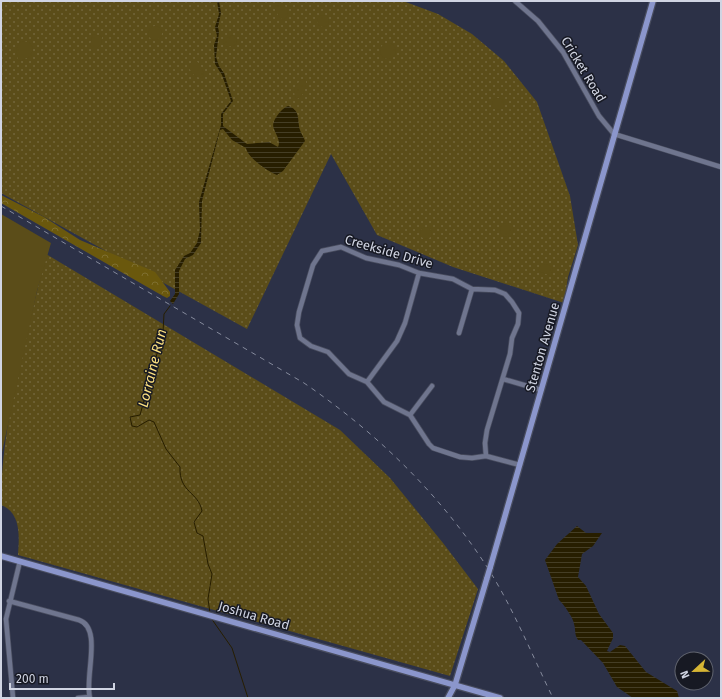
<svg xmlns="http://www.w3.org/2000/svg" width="722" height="699" font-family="'Fira Sans',sans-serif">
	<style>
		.grass { fill: url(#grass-dots) }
		.forest { fill: url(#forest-crowns) }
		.park { fill: #5b4d19 }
		.water { fill: url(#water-rules) }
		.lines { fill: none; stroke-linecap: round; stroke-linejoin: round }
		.stream { stroke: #271e00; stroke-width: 1 }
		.minor-casing { stroke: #494d5f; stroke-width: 6 }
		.major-casing { stroke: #494d5f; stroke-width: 8 }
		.minor { stroke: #6f758e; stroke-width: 4.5 }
		.major { stroke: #8b96cc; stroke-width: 5.5 }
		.rail { stroke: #858a9c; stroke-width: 1; stroke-dasharray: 5 5; stroke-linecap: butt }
		.major-bridge-casing { stroke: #494d5f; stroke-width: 8; stroke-linecap: butt }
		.major-bridge { stroke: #8b96cc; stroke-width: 5.5 }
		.labels { text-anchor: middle; stroke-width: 3; stroke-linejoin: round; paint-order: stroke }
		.street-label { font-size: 13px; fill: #d0d4e2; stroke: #171923 }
		.water-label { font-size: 14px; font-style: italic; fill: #fde181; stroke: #171923 }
	</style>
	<defs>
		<pattern id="grass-dots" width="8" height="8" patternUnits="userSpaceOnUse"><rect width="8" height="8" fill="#5b4d19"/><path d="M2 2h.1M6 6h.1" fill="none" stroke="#72663a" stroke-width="1.8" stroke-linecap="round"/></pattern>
		<pattern id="forest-crowns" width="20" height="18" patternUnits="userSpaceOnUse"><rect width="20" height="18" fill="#6a580d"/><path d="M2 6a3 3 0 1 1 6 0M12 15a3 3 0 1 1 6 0" fill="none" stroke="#7e6f30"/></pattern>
		<pattern id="water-rules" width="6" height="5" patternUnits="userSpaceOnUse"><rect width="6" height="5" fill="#271e00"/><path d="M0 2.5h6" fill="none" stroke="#453e25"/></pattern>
	</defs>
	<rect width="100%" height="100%" fill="#2c3147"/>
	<path class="grass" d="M1,1H403L438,14L472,34L504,61L537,102L570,196L578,245L568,277L564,303L453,267L377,235L331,154L247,329L1,193Z
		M46,254L340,430L390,478L443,543L478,589L450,676L18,555C19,538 22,513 1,505C1,422 27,335 46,254Z"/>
	<path class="forest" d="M1,195L44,217L80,240L155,272L170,292V296L167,298L163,296L1,203Z"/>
	<path class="park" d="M279,3H283L288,11L287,16L284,20L280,18L274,8Z
		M317 21a6 6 0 1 1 12 0a6 6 0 1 1-12 0Z
		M148 33a7 7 0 1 1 14 0a7 7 0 1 1-14 0Z
		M93,34L102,37L101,44L97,48H93L90,45Z
		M232,35L237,39L236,44L233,46L225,47L223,40Z
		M21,41L29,42L33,48L31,56L20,61L18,60L16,49Z
		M380 51a8 8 0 1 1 16 0a8 8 0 1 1-16 0Z
		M193,61H196L200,64L204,74L202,78C196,78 189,72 189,65Z
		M303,79L306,81C307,87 303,97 297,99C291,93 296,83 303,79Z
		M492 104a6 6 0 1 1 12 0a6 6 0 1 1-12 0Z
		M1,214L51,243L37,291L1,457Z
		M500 230a7 7 0 1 1 14 0a7 7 0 1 1-14 0Z
		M420 233a6 6 0 1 1 12 0a6 6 0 1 1-12 0Z
		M549,264L553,269L551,276L538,271L541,265Z"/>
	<path class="water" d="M217,1H219L221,13L218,27L219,32L216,57L219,66L224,73L233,101L223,114V126L247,144L269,142L278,147C281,141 276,135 274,129C270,122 282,108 288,106C301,110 297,120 300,130C301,134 304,137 305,141L283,171L277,175C268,172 247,157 246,148L232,140L223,129L220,130L202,201L201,243L193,255L185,259L179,271V294L173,304L170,301L175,294V270L184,256L190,253L197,243L200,230L199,202L221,125V114L231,101L222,75L215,64L214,45L217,36L215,27L219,14Z
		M577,526L586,533H602L593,546L582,554L578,577L586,586L599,614L613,633V638L607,651L610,652L620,645L625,646L646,672L677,691L679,698H633L617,687L603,663L581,640H578C574,634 576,630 574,624C574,619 563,603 559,600L545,560L557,544Z"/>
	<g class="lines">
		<path class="stream" d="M170,306L164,314L163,332L140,415L130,417L132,426L137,427L149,420L154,422L166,449L180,467C179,493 198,491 202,511L194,522L197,533L203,536L208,564L212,574L208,599L210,613
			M211,618L232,648L248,698"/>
		<g class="minor-casing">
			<path id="minor" d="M515,1L538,21L563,52L599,116L614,134L721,167
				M459,333L472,289
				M503,379L541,390
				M367,382L397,341L405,323L419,273
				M410,415L432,386
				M486,456L485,443L487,430L510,354L512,338L518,324L519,313L512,302L505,294L495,290L472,289L453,279L419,273L399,265L366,258L341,247L322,251L313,265L299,312L297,325L300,338L311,346L328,352L349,374L367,382L384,402L410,415L429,444L433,448L460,457L472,458L486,456L520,465
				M9,601L79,620C103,628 84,678 90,698
				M13,698L6,619L20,561
				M78,698L89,697"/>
		</g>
		<g class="major-casing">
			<path id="major" d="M1,556L500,698
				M490,568L653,1
				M448,698L455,685L487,578"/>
		</g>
		<use href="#minor" class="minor"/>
		<use href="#major" class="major"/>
		<path class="rail" d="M1,206L304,383C377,433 441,495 489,570C514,610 532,655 553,698"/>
		<g class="major-bridge-casing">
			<path id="major-bridge" d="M487,578L490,568"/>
		</g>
		<use href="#major-bridge" class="major-bridge"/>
	</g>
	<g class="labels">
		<g class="street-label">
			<text transform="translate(584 69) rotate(59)" y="5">Cricket Road</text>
			<text transform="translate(389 251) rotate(16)" y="5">Creekside Drive</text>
			<text transform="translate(542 347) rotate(-74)" y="5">Stenton Avenue</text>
			<text transform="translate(254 615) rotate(16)" y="5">Joshua Road</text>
		</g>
		<g class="water-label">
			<text transform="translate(152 368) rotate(-76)" y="5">Lorraine Run</text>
		</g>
	</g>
	<rect width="722" height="699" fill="none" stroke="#d0d4e2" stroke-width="4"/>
	<g transform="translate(694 671) rotate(248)"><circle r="19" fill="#171923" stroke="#61646f"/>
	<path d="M0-3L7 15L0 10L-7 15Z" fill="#d6b534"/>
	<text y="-6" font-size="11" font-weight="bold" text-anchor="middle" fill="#d0d4e2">N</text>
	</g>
	<path d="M10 683v6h104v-6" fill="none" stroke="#d0d4e2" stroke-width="2"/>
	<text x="16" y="683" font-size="12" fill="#d0d4e2" stroke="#171923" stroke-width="3" paint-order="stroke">200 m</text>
</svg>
